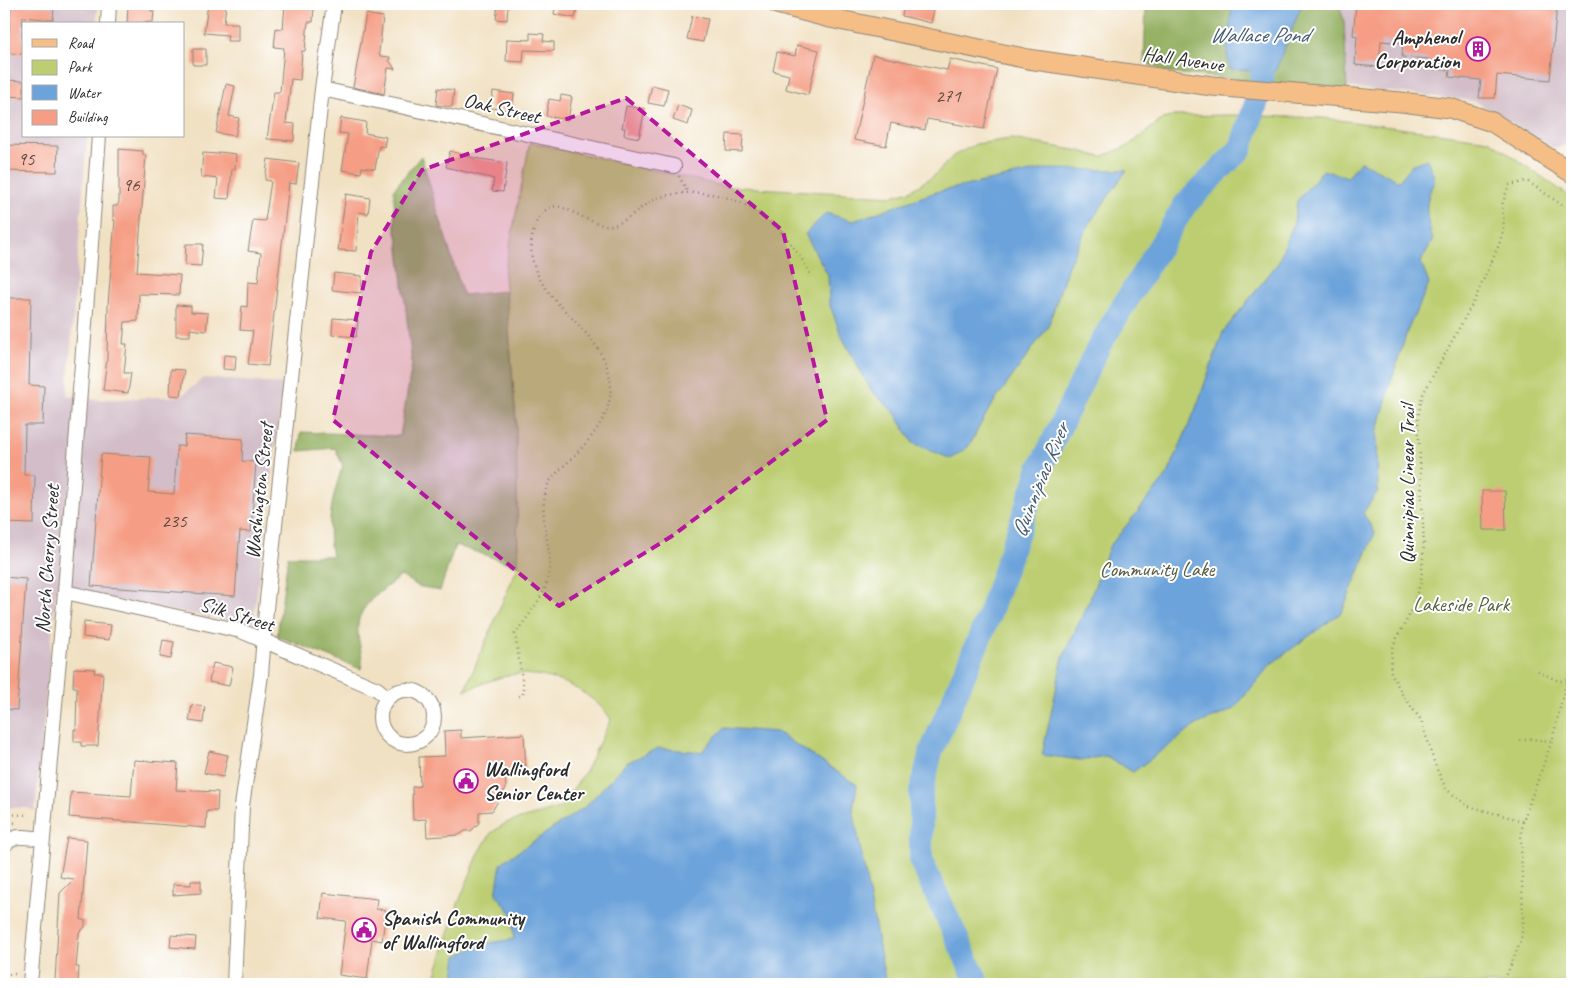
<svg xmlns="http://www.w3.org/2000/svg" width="1576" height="988" font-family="Caveat,sans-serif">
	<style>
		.industrial { fill: #d2bdc8 }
		.green { fill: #bcce71; stroke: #747c4e }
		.forest { fill: #95b163; stroke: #606e47 }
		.water { fill: #6ca3da; stroke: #4c6782 }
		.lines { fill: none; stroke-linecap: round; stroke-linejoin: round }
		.river { stroke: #6ca3da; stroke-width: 24 }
		.building { fill: #f59e85 }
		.minor-casing { stroke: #8e8677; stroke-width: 16 }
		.major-casing { stroke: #8e8677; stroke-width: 21 }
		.path { stroke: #8e8677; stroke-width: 2.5; stroke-dasharray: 1 4; stroke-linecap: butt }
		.minor { stroke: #fff; stroke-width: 14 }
		.major { stroke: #f6be87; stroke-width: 19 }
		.marked { fill: #b5179e; fill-opacity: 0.2; stroke: #b5179e; stroke-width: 4; stroke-dasharray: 10 6; stroke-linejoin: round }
		.labels { text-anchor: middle; stroke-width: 4; stroke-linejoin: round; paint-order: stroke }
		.number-label { font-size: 19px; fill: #5e4842 }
		.poi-label { font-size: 21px; font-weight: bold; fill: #2b2b2b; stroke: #fff; text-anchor: start }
		.street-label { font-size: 21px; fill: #2b2b2b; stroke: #fff }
		.park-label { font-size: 21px; fill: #565c40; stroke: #fff }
		.water-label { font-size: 22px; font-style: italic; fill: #455b71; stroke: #fff }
	</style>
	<rect width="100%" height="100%" fill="#fff"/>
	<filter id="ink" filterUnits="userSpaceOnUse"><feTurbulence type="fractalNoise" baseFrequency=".02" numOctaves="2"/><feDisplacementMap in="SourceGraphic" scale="10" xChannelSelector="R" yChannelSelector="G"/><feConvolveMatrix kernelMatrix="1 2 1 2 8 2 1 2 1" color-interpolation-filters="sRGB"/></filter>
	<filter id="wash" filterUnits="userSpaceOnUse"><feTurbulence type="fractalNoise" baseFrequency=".0096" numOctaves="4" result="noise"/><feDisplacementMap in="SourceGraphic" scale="20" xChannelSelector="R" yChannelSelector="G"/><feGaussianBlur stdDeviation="1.12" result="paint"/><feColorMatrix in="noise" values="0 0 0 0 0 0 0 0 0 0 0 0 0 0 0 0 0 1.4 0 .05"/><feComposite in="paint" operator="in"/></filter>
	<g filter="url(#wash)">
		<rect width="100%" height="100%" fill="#f1e1c3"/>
		<path class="industrial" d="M4,4H98L96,24H24V136H87L67,396L97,400L181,396L204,378L283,384L253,624L56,591L35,811L27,808L4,807Z
			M1339,4H1572V144L1553,148L1475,101L1347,87L1344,22Z"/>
		<path class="green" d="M1230,115L1323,118L1489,140L1572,198V984H433L458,904L479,853L491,833L506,823L560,808L585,772L611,719C591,690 552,673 517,674C501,675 481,685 465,690L518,566L516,422L504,275L530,142L722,186L892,196L910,191L935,175L953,156L976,144L1011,139L1080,151L1101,157L1128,146L1163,119L1175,116Z"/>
		<path class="forest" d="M1146,4H1339L1344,22L1347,90L1291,87L1238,79L1168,73L1144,62Z
			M421,156L463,295L506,291L516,422L518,566L455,545L440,591L418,586L401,576C382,591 354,606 358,634C359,647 364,656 361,669L277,636L288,556H332C325,528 333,492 343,466L335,448L299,451L301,432L400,436L412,364L398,240L395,228L394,189Z"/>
		<path class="water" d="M1232,4H1302L1275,72L1230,69L1227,55Z
			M1427,159L1435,180C1424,201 1425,216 1433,239L1421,262L1429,284L1408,329L1391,382L1377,434L1378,491L1363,513L1375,533L1342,612L1271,664L1233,710L1198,724L1133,772L1106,756L1081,760L1042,755L1063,657L1090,599L1109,547L1168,474L1196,408L1223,332L1278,263L1294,222L1297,201L1323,170L1348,177L1360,161L1399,181L1413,164Z
			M1045,169L1127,170L1089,224L1068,266L1048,327L989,409L969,446L951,459L913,443L895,413L871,390L841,335L829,303L828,275L805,234L826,213L853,221L936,192Z
			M724,728L777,732L857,785L853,809L886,984H455L454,977L457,956L482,944L514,939L512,914L496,894L501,863L585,807L626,763L659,748L701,752Z"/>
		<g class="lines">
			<path class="river" d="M978,984L921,861V792L931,752L988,618L1040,468L1100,344L1185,205L1241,148L1262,86V4"/>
		</g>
		<g id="blocks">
			<path class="building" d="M11,4L54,7L53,20L23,17L22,38L24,39V54L7,53Z
				M128,4H152L151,11H154L153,22L127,24Z
				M208,4L226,5L224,23H238V41H227L228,35L204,33Z
				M285,4L314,6L313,22H308L305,51H302L300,80L291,79L286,123L295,124L294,141L267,139L274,92H280L284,48L274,47L276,28L283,29Z
				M556,4H578L575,18L554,14Z
				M904,4H935L931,23L902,16Z
				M1356,4H1557L1550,80L1497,75L1495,98H1479L1481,80L1449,77L1450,70L1428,69L1429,59L1402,57L1403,43L1381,41L1379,67L1355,65L1357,36L1353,35Z
				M498,5L508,6L507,20L496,19Z
				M366,14L383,17L379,52L380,56L390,57L389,60L395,69L388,68L384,94L353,87Z
				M692,16L708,19L703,42L687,39Z
				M530,33L544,34L543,41L554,42V51L524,50L523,62L506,61L507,39L530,40Z
				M797,45L819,50L808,95L786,89L789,75L773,71L777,52L795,56Z
				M193,49H206V65H193Z
				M873,55L947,70L950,59L997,69L984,129L927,119L925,130L891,123L886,146L854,140Z
				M4,80L24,81V97L4,96Z
				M226,84L235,86L229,116L239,118L235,136L216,133Z
				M652,85L668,89L664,106L648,103Z
				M438,88L454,90L452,107L436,105Z
				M493,91L514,94L512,110L491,108Z
				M561,95L572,97L568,120L546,116L549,99L560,101Z
				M678,105L692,110L688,125L673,120Z
				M626,106L645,109L639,138L624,135L625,128H622Z
				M341,118L366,122L365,133L386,137L384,147L379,146L375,169L362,167L361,173L342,170L348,134L339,133Z
				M727,134L743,135L742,152L726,151Z
				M4,145L58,146L57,172L4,171Z
				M119,149L143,151V155H146L137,272L180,275L179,295L139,294L138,321L125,322L123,344H127L124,373H131L128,393L103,390L107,359L108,304L115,220H113V206H117L119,202Z
				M450,151L474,158L507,163L503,192L492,191L494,179L446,167Z
				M219,152L236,154L235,169H232L229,199L216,198L218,179L201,177L203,153L218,154Z
				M268,159L299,163L296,184L289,183L268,366L248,364L253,331L240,330L242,306L247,307L248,282L258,283L261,253L248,251L253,220L265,221L271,181L265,180Z
				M346,194L370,198L368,214L359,212L356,251L338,250Z
				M186,244H203L201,266L185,265Z
				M334,273L362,276L361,293L332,290Z
				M6,298H31L29,385L44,386L43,425H25L24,475H35L34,524L4,523Z
				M176,305L191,306V312L208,313L206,331L190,329V336H176Z
				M333,318L358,320L356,337L332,335Z
				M224,355L236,356L235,370L223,369Z
				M171,369L185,370L181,396L170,395Z
				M185,435L243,439L242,461L256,462L251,532L240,531L235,596L91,586L101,454L151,457L148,492L174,494L177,446H184Z
				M1482,491H1505L1506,530H1483Z
				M4,577L26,579L17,710L4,709Z
				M84,622L111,625L109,640L83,637Z
				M163,640L174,642L171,659L160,657Z
				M213,663L233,667L229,686L209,682Z
				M74,668L95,669L94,673H103L98,746H81V742H74V729L76,730L77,687H73Z
				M192,705L205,707L203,723L189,721Z
				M461,730V738L524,734L526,769H520V774L505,775L506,788L492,811L479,812V823L471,831H465L459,835L427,837L426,819L413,820L412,787L420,786L419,757L445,756L444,731Z
				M209,751L228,755L223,777L204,773Z
				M134,760L178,763L176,790L218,792L217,811H207L206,828L69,817L71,792L131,796Z
				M67,838L87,840L81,920H85V927L79,933L76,967H79L78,982L55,981L60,893L74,879L60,877Z
				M191,881H201V893L173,895V884L191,885Z
				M323,893L377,899L376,909L386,910L382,941L372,939L367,979L339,975L346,921L320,918Z
				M171,935L196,937L195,949L170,947Z"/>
		</g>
	</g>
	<g filter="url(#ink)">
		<use href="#blocks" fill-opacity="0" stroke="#8e8677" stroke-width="1"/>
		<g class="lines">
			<g class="minor-casing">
				<path id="minor" d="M830,18L838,4
					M108,24L109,4
					M322,89L674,166
					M65,592L241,631L377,689L388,698
					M380 717a27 27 0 1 1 54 0a27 27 0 1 1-54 0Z
					M4,846C14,832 28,838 43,839
					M30,984L65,592L99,136
					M234,984L242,806L261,675L266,609L322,89L334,4"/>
			</g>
			<g class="major-casing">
				<path id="major" d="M777,4L830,18L1028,59L1212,86L1401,102L1450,108L1492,122L1572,173"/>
			</g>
			<path class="path" d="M679,176L688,193
				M1538,671L1558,681H1567
				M519,696L523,695V685L515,634C527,617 542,600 548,579C555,548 535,516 548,485C553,475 563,467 571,459C595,435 619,406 608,370C592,317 516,293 534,229C537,217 543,209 556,206C574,209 594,228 613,225C626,223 642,204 658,198C712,181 766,205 796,251C802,259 808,268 811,277
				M1520,741L1530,739L1552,741
				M4,814L28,815
				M1523,821L1468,806L1446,789L1435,765L1421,720L1403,696L1390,670L1393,645L1408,618L1421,582L1424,546L1418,419L1422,396L1474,301L1499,245L1504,227L1502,205L1509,185L1527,181L1562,205
				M4,822L17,823
				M4,974H18
				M1503,984L1521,940L1523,923L1521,838L1523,821L1552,741L1570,667"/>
			<use href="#minor" class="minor"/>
			<use href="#major" class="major"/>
		</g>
	</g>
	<path class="marked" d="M626,98L783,231L827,420L672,536L559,606L333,420L371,252L422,170Z"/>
	<defs>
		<g id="building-ring" transform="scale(1.25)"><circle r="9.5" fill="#fff" stroke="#b5179e" stroke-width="1.5"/><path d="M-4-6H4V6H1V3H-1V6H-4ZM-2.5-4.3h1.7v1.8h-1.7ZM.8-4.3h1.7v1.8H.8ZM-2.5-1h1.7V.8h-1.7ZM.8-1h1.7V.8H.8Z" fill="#b5179e"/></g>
		<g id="civic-ring" transform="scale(1.25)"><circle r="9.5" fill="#fff" stroke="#b5179e" stroke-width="1.5"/><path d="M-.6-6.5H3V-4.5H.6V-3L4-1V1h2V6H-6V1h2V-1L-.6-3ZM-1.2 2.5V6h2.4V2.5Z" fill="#b5179e"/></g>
	</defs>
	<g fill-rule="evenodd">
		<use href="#building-ring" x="1478" y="49"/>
		<use href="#civic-ring" x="466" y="781"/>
		<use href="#civic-ring" x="364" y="930"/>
	</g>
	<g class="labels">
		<g class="number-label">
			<text x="948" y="102">271</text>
			<text x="26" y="165">95</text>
			<text x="131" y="191">96</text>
			<text x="174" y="527">235</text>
		</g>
		<g class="poi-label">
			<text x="1460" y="44" text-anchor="end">Amphenol<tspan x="1460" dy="24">Corporation</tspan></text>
			<text x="484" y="776">Wallingford<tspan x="484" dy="24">Senior Center</tspan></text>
			<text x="382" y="925">Spanish Community<tspan x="382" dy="24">of Wallingford</tspan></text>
		</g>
		<g class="street-label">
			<text transform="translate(1183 59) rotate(8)" y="7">Hall Avenue</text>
			<text transform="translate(502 108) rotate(13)" y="7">Oak Street</text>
			<text transform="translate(1407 484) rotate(-90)" y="7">Quinnipiac Linear Trail</text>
			<text transform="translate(259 491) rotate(-84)" y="7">Washington Street</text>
			<text transform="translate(47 559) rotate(-86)" y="7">North Cherry Street</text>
			<text transform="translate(237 614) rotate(17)" y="7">Silk Street</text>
		</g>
		<g class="park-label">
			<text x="1157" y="576">Community Lake</text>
			<text x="1461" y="611">Lakeside Park</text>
		</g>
		<g class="water-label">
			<text x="1259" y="42">Wallace Pond</text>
			<text transform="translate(1039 480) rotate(-68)" y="8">Quinnipiac River</text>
		</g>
	</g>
	<rect width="1576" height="988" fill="none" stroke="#fff" stroke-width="20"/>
	<rect x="22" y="22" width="162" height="115" fill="#ffffff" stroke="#aaaaaa"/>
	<rect x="32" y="39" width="25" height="8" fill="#f6be87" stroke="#aaaaaa"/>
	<text x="68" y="48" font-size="15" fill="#2b2b2b">Road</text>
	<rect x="32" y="60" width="25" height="15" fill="#bcce71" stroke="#aaaaaa"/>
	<text x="68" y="72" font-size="15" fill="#2b2b2b">Park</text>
	<rect x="32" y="85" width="25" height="15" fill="#6ca3da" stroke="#aaaaaa"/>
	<text x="68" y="98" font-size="15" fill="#2b2b2b">Water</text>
	<rect x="32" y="110" width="25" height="15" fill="#f59e85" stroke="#aaaaaa"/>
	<text x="68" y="122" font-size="15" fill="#2b2b2b">Building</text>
</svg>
